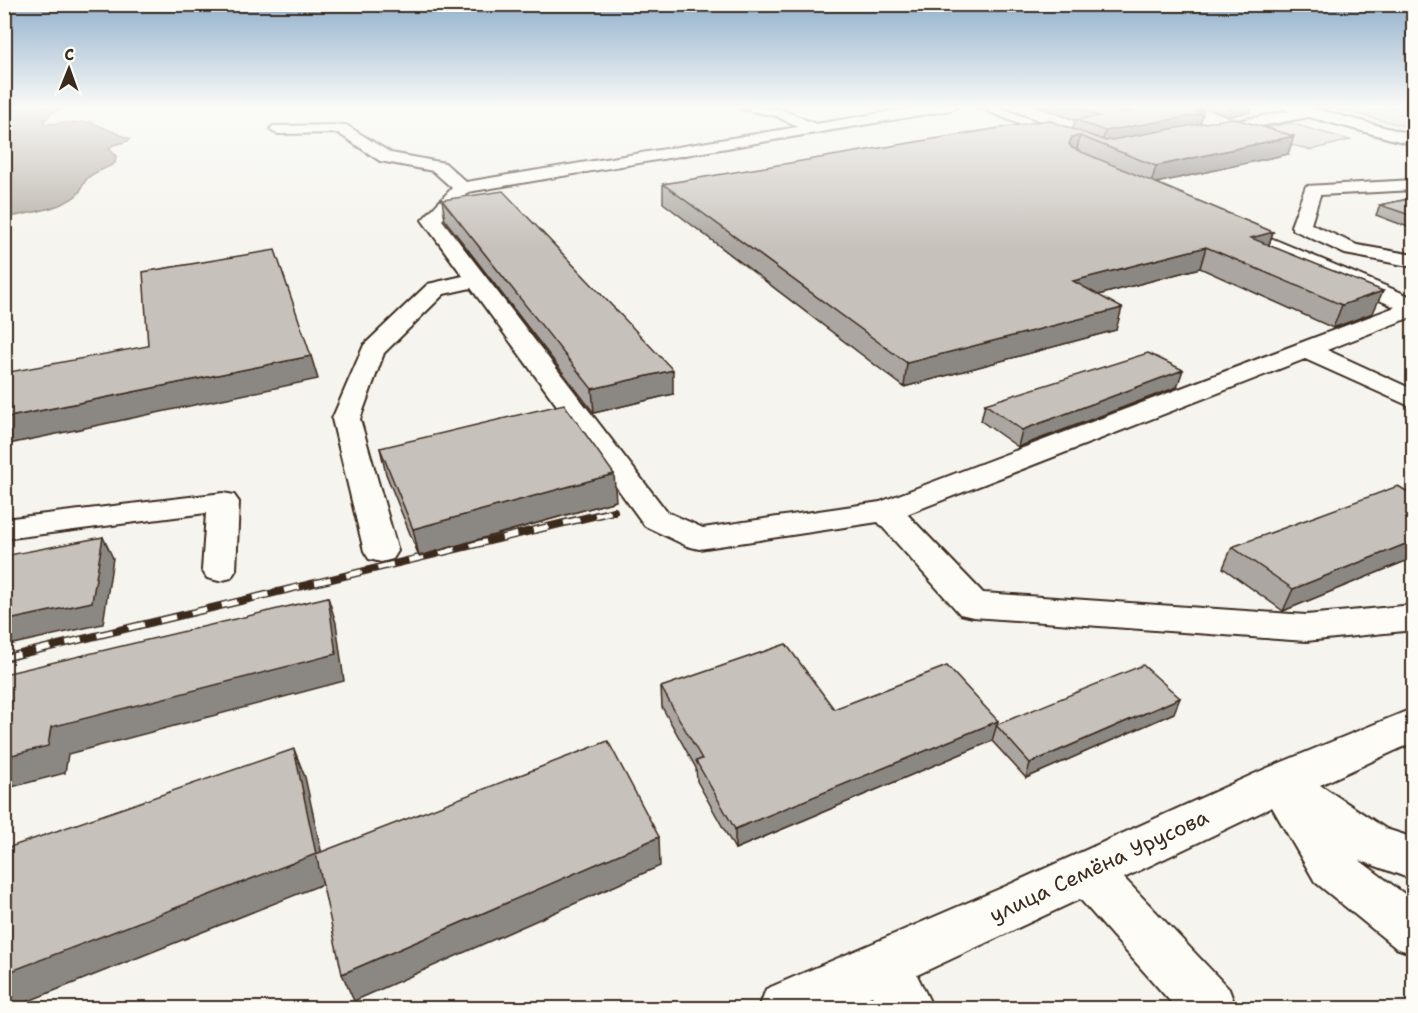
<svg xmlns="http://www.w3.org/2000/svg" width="1418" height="1013" font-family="'Shantell Sans',sans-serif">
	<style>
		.green { fill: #dad6d0; stroke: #8a8077; stroke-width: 1.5 }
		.water { fill: #b4aca4; stroke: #84786e; stroke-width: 1.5 }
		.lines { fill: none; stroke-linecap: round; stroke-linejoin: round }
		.minor-casing { stroke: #3b2a1e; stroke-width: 4 }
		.minor { fill: #fdfcf7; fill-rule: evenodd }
		.rail-casing { stroke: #3b2a1e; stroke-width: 8 }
		.rail { stroke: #fdfcf7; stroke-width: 5; stroke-dasharray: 16; stroke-linecap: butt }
		.wall { fill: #aba6a1; stroke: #3b2a1e; stroke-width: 1.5 }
		.shaded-wall { fill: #8b8783; stroke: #3b2a1e; stroke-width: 1.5 }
		.building { fill: #c7c1bb; stroke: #3b2a1e; stroke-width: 1.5 }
		.labels { text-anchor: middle; stroke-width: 6; stroke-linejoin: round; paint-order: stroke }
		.near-street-label { font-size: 21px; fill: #3b2a1e; stroke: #fdfcf7 }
	</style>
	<rect width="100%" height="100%" fill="#f5f4ee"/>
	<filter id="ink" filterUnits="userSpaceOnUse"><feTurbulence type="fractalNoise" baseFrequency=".0167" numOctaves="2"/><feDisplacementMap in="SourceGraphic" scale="12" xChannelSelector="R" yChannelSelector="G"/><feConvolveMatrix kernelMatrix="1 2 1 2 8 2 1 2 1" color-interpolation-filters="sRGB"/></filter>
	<g filter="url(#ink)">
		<path class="green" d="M1325,106H1413V128Z
			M1290,123L1350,140L1311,150L1270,139L1129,157Z"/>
		<path class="water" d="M68,106L50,114L44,121L45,124L91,122L130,139L128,141L113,145L109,149L116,156L115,163C107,169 98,170 90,176C82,181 83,190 77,195C59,210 27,213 5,218V108Z"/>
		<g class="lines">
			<g class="minor-casing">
				<path id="minor" d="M740,106L780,109L816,124L923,106H958L951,110L468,192L442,220L667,512L703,528L880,502L1395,307L1223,231L1220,227L1223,223L1230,221L1414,298V316L1327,350L1414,390V408L1305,359L907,514L983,593L1306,615L1414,605V630L1306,641L973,617L960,614L878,522L699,549L687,546L645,526L471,288L444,294L384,353L360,419L398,551L393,559L381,562L369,559L364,551L332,419L364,345L428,284L463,276L422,220L452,188L433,171L380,161L338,133L278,134L273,132L270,129L273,126L346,125L391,153L445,163L466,182L798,127L776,116L742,109Z
					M975,106H996L1075,136L1077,139L1075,142H1063Z
					M1304,106L1414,135V145L1309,117L1208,136L1200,131L1208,126L1290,111L1285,110L1283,106Z
					M1414,180V190L1320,195L1311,224L1357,245L1414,255V267L1345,254L1294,230L1291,226L1306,186Z
					M223,493L234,495L239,502L236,570L231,578L219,581L207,578L202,570L206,513L4,539V519Z
					M1414,708V742L1320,785L1386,829L1414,838V880L1359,860L1414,901V954L1396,948L1315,882L1272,807L1124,878L1229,989L1236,1008H1176L1080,899L917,975L933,1008H878L872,996L844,1008H759L766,989L1004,887L1265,769Z"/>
			</g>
			<use href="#minor" class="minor"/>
			<g class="rail-casing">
				<path id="rail" d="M4,658L614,511"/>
			</g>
			<use href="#rail" class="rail"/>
		</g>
		<path class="wall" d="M1036,106H1112L1117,112H1125L1120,106H1193L1203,114L1200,124L1288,154L1156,183L1273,232L1269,245L1373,313L1333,328L1200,268L1098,295L1116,330L904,387L663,203V184L1073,129L1075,120Z
			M1199,106H1252L1250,112L1229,116Z
			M1413,198V229L1376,215L1380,205Z
			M442,200L673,394L594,413L445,220Z
			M1177,387L1018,447L981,421L985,404Z
			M380,448L616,501L419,556L386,474Z
			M1413,495V558L1283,611L1223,568L1232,547Z
			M661,687L834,709L998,721L996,725L1174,713L1026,778L992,741L735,849L697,781L696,768L662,707Z"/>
		<path class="shaded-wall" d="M1232,106H1252L1250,112L1229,116Z
			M1203,110L1200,126L1102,144L1105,131Z
			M1080,136L1076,153L1069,144L1072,137Z
			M1294,136L1288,154L1151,184L1156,166Z
			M1273,232L1266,253L1251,238Z
			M1206,247L1200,268L1068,303L1073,281Z
			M1383,291L1373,313L1333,328L1342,305Z
			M1122,308L1116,330L904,387L907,363Z
			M311,356L318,379L4,445V418Z
			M673,370V394L594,413L592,389Z
			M1183,370L1177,387L1018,447L1022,430Z
			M614,474L616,501L419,556L413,529Z
			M103,537L113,558L103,624L4,646V621Z
			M1413,541V558L1283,611L1293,589Z
			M328,597L336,623L344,681L68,754L65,773L4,789V757L51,727Z
			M1180,698L1174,713L1026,778L1030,763Z
			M998,721L992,741L735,849V829Z
			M294,749L305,777L328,882L11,1008H4V974Z
			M659,837L660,866L354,1001L342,974Z"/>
		<path class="building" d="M1071,106H1112L1117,112H1129L1133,107L1132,106H1193L1203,110L1195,112L1203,114L1105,131L1075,120L1099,116Z
			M1232,118L1294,136L1156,166L1080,136L1072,137L1069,144L1072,148L1273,232L1251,238L1383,291L1342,305L1206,247L1073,281L1122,308L907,363L663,184L1048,120L1106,141Z
			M503,191L673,370L592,389L442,200Z
			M1413,198V216L1380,205Z
			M275,250L311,356L4,418V373L148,346L143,272Z
			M1148,353L1183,370L1022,430L985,404Z
			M564,404L614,474L413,529L380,448Z
			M1398,486L1413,495V541L1293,589L1232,547Z
			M103,537L92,602L4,621V556Z
			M328,597L336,654L51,727L48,746L4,757V674Z
			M786,644L834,709L947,666L998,721L735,829L696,761L702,759L661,687Z
			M1143,665L1180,698L1030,763L996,725Z
			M608,741L659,837L342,974L316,854Z
			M294,749L316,854L4,974V849Z"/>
	</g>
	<linearGradient id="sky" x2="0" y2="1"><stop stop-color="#93b1cd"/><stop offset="0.43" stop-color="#fafaf7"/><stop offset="1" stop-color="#fafaf7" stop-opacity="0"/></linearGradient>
	<rect width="1418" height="248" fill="url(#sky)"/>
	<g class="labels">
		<g class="near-street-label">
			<text transform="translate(1099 866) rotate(-25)" y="7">улица Семёна Урусова</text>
		</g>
	</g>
	<rect width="1418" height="1013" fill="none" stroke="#fdfcf7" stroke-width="24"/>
	<rect x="12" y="12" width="1394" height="989" fill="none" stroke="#3b2a1e" stroke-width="2" filter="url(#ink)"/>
	<g transform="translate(69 69) rotate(1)" stroke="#fdfcf7" stroke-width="4.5" paint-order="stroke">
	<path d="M0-4.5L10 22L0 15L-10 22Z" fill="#3b2a1e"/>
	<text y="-9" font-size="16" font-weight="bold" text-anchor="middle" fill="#3b2a1e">С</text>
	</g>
</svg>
